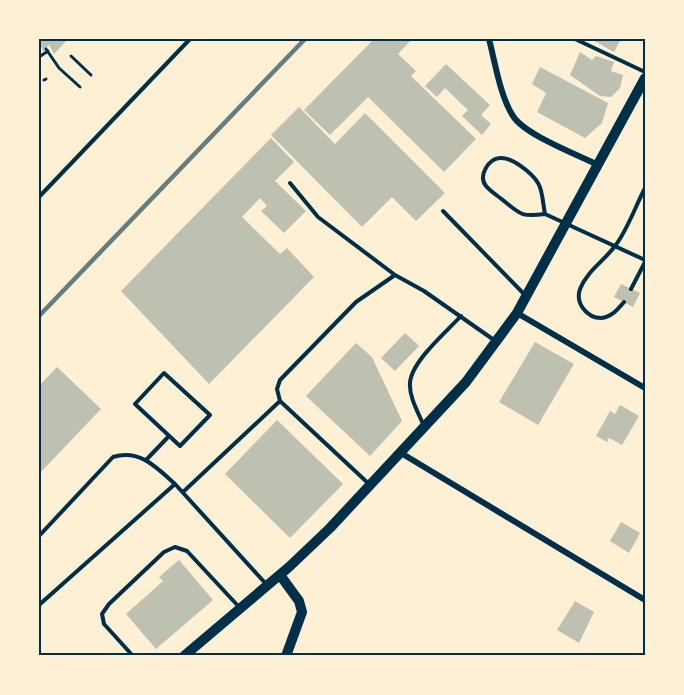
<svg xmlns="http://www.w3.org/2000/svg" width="684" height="695" font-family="Jost,sans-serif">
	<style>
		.building { fill: #bec0b2 }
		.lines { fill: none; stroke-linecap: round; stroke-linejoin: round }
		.path { stroke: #003049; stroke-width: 3 }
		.service { stroke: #003049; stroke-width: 4 }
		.minor { stroke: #003049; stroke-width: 6 }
		.tertiary { stroke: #003049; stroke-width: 10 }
		.rail { stroke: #657d81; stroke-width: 4.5 }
		.neatline { fill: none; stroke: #003049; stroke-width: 2 }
	</style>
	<rect width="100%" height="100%" fill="#fdf0d5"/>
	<path class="building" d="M39,39H68L54,54L49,45L43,52Z
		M374,39H412L398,54L416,71L411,76L476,139L444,172L368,97L330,135L304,110Z
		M591,39H621L614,52Z
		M580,52L592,60L596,56L614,62L611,71L623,75L620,88L611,97L600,96L570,75Z
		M446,64L490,105L481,115L491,124L482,135L462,116L468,110L445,88L437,97L425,86Z
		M540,67L608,103L602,123L585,138L537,112L546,93L532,84Z
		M299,107L335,144L365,113L445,193L416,221L392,197L362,227L271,135Z
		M271,138L294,162L275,181L306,211L284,233L261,211L267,206L260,198L242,217L280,254L287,248L314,277L209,384L121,291Z
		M621,284L640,293L633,307L614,297Z
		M405,333L419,346L395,371L381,358Z
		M535,342L574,364L538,425L499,402Z
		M356,343L372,357L402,421L370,456L306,396Z
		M57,367L101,409L39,474V386Z
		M620,405L639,416L622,445L609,438L607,442L596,436L610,411L615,414Z
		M277,420L343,484L290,538L225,474Z
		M621,522L640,533L629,553L610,541Z
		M179,560L213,600L156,649L126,614L163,581L159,577Z
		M575,601L594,612L579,643L557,630Z"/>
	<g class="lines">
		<path class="path" d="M46,49L59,68L80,87
			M71,56L91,75
			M39,57L48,51
			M44,80L46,79"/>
		<path class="service" d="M575,39L645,72
			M290,183L318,217L395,275
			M39,197L190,39
			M443,211L524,294
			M545,214C543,205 543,191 538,183C532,173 512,157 500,158C488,159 478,176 486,186C490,191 498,196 504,201C521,215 522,217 545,214L645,260
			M631,289L645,262
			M624,302C618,309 612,317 601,318C587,318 575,303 580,289C587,271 604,261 615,246C627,231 636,205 645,188
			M164,373L210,415L180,446L135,404Z
			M423,424C418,412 409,397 410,383C411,362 446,332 461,316
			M147,459L169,436
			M369,484L280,401L277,389L280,380L356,302L395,275L424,291L494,340
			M183,492L280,401
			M39,536L113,457C140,449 156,467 175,484
			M39,605L175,484L267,585
			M133,656L104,624L102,614L109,604L164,552L175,547L187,551L240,608"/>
		<path class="minor" d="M489,39C495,62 500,96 513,116C525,135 576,154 598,165
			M517,313L645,388
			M401,453L645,600"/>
		<path class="tertiary" d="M280,575L299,601L302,612L286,656
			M184,656L289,567L330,528L466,382L517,313L645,78"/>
		<path class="rail" d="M39,316L305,39"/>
	</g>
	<rect width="684" height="695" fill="none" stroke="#fdf0d5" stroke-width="81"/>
	<rect x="40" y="40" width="604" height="614" class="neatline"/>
</svg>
